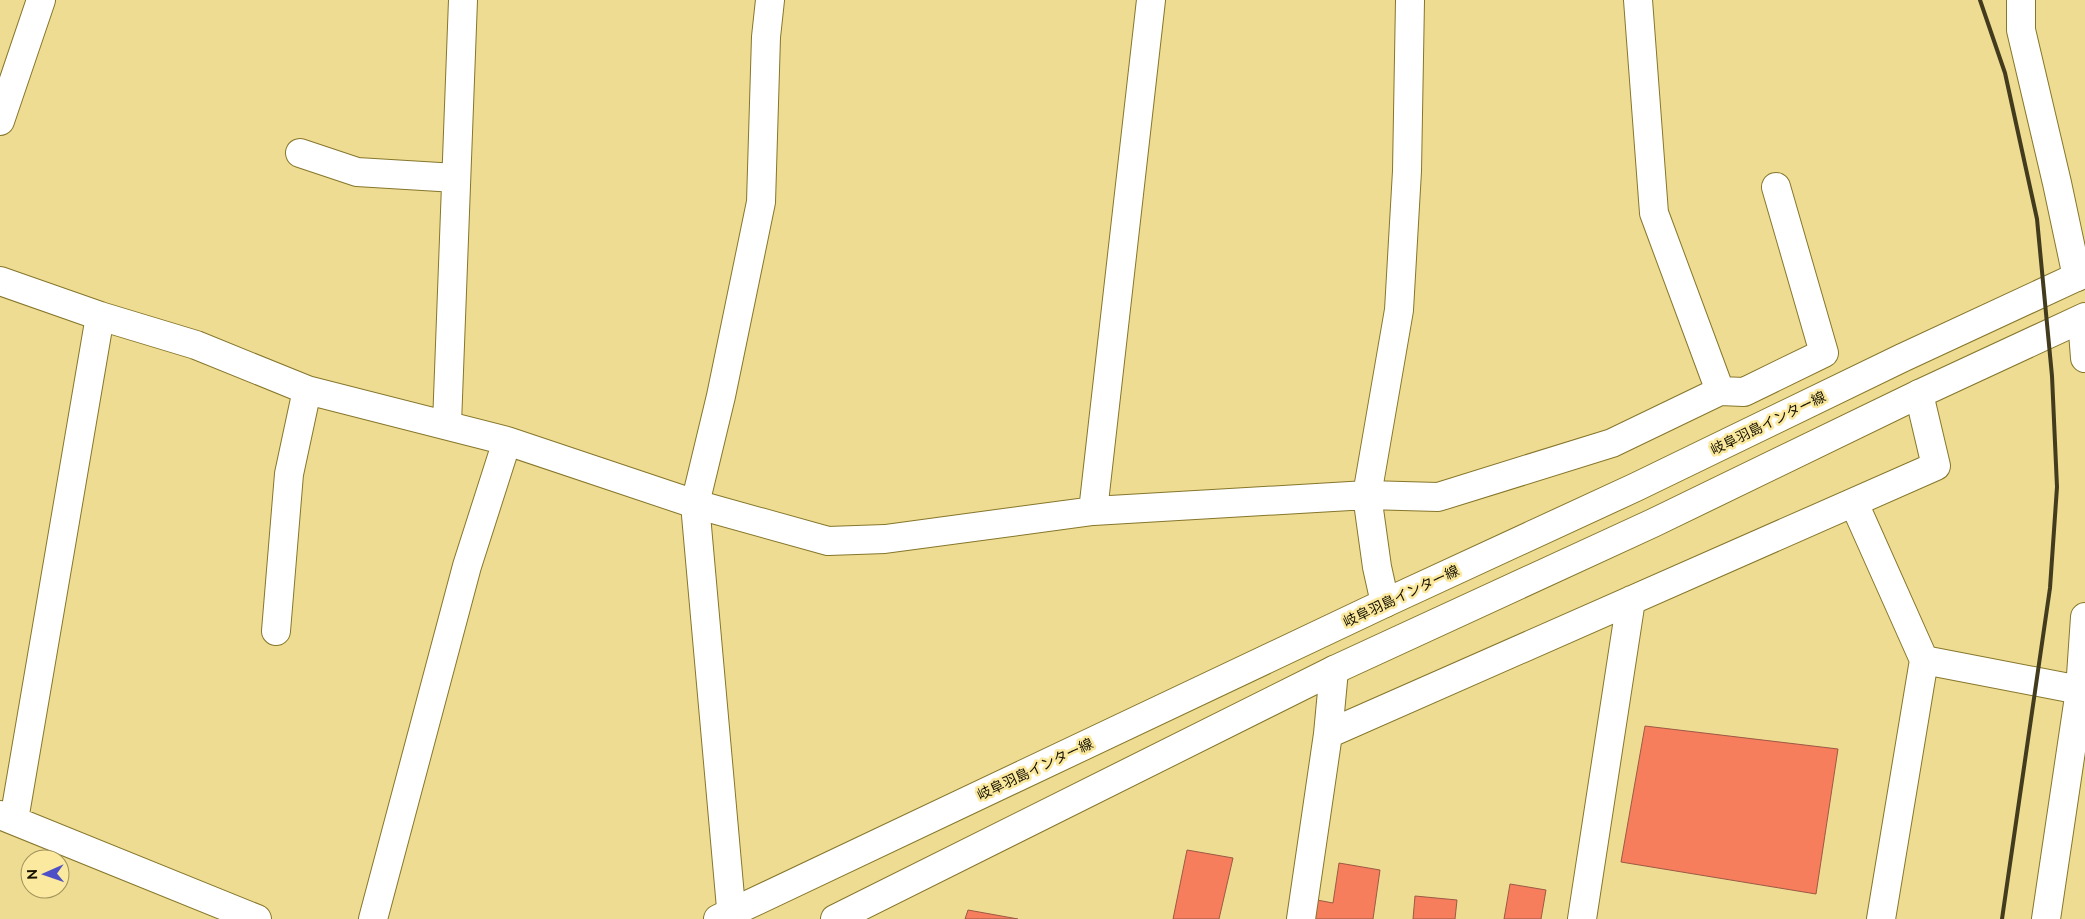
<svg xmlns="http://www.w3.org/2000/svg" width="2085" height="919" font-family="Raleway,'Noto Sans JP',sans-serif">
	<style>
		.building { fill: #f67e5c; stroke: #9d5945 }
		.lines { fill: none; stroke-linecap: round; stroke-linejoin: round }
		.minor-casing { stroke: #86762b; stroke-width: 30 }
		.major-casing { stroke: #86762b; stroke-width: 30 }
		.minor { stroke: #fff; stroke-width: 28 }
		.major { stroke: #fff; stroke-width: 28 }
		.rail { stroke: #433b1d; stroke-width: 4 }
		.labels { text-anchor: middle; stroke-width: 5; stroke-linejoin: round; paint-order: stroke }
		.street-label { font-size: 14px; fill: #181300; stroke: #fae99e }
	</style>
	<rect width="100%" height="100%" fill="#eddc91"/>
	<path class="building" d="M1645,726L1838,749L1816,894L1621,862Z
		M1187,850L1233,858L1219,919H1173Z
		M1339,863L1380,870L1373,919H1315L1317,900L1333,903Z
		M1510,884L1546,890L1541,919H1504Z
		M1415,896L1457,900L1455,919H1413Z
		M968,910L1018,919H965Z"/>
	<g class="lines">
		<g class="minor-casing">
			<path id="minor" d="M2021,0V30L2057,183L2077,277
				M0,121L41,0
				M300,153L357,172L456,178
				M0,281L100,316L196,345L307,390L507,441L695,504L828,541L885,539L1093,511L1367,495L1438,497L1612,443L1720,391L1654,213L1638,0
				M2082,319L2085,358
				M1720,391L1744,392L1824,353L1776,187
				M447,424L463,0
				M1854,503L1924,660L2085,691
				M1093,511L1151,0
				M1385,603L1377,567L1367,495L1399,310L1407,171L1410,0
				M276,631L289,474L307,390
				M1328,734L1936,466L1919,394
				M0,815L257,919
				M14,820L100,316
				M373,919L467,566L507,441
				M732,919L695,504L721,396L761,202L766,37L770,0
				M1301,919L1328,734L1334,670
				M1582,919L1631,600
				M1881,919L1924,660
				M2046,919L2080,690L2085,617"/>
		</g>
		<g class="major-casing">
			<path id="major" d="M718,919L1385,603L1636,487L1902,358L2085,273
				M835,919L1334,670L1653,523L1919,394L2085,317"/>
		</g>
		<use href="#minor" class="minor"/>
		<use href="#major" class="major"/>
		<path class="rail" d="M1980,0L2005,73L2037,219L2052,376L2057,487L2050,588L2002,919"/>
	</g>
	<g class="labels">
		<g class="street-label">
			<text transform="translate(1768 423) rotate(-26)" y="5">岐阜羽島インター線</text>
			<text transform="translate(1401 596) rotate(-25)" y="5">岐阜羽島インター線</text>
			<text transform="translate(1035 769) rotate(-25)" y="5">岐阜羽島インター線</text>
		</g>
	</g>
	<g transform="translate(45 874) rotate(268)"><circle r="24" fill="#fae99e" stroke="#a0935f"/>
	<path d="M0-4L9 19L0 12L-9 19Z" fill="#4e50c7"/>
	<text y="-8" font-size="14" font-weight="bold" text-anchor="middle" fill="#181300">N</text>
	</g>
</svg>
